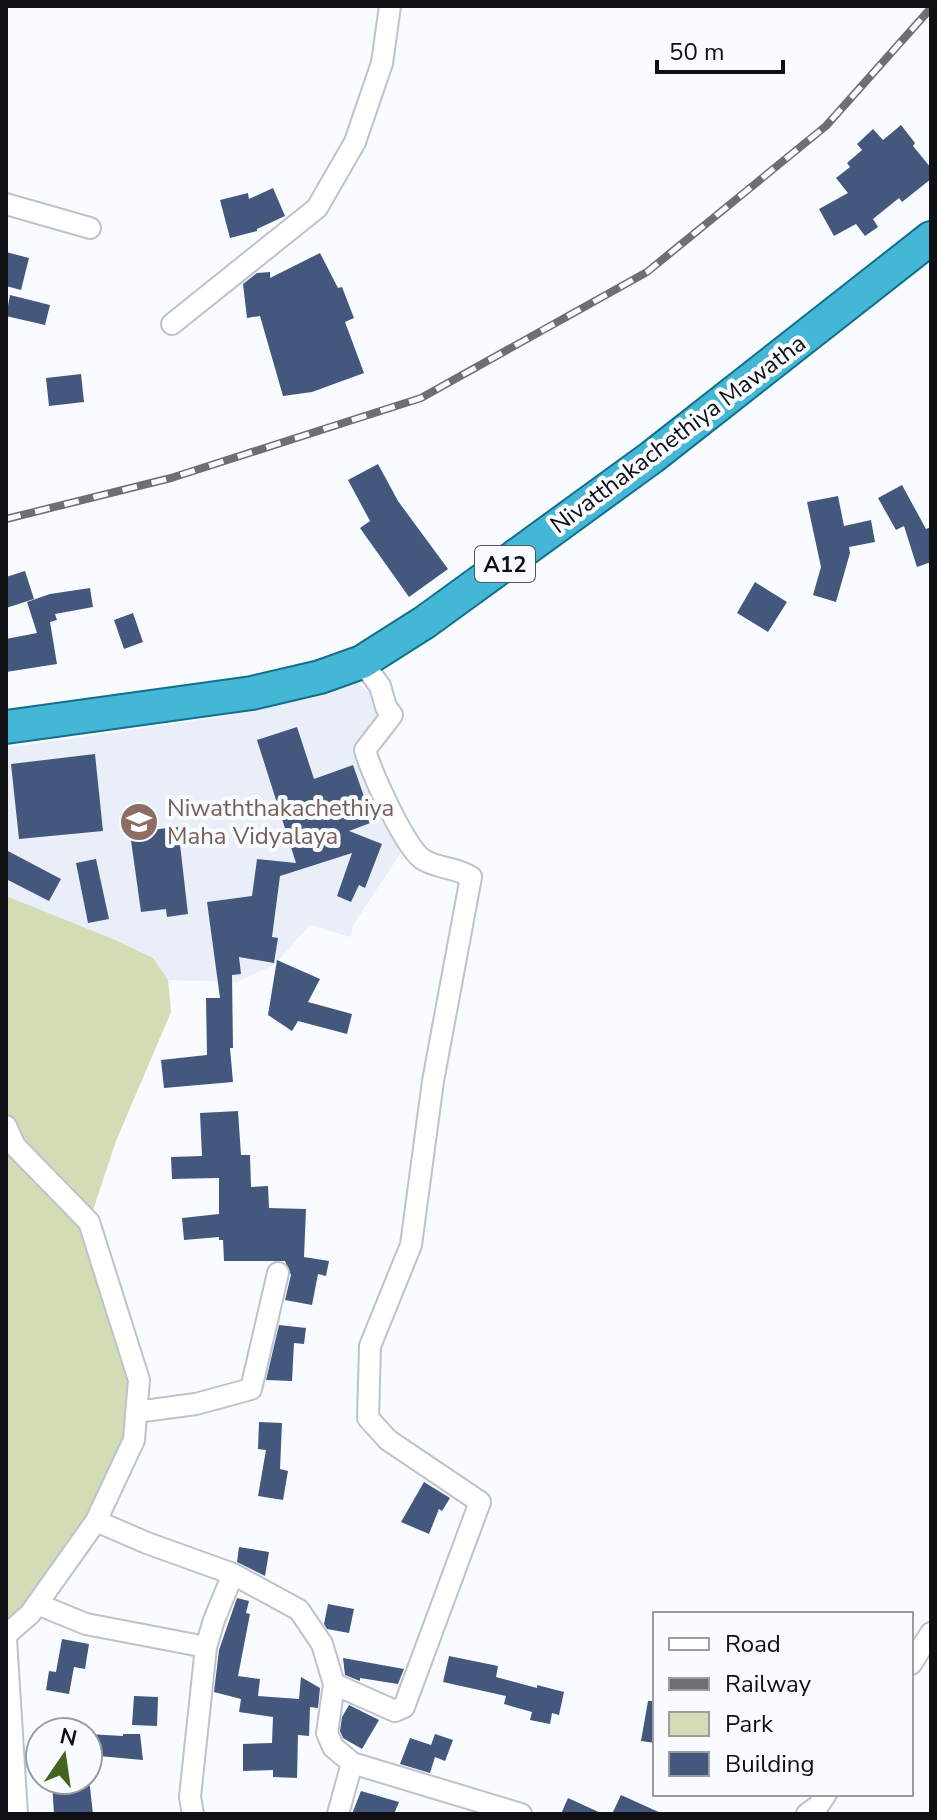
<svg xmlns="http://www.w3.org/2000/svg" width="937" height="1820" font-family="'Nunito Sans',sans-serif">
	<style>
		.built { fill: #e9eef8 }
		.green { fill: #d2dcb5 }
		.building { fill: #44587d }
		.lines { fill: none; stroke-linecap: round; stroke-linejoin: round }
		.minor-casing { stroke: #bdc2cc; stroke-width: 24 }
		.trunk-casing { stroke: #13708b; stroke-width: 36 }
		.minor { stroke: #fff; stroke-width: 20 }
		.trunk { stroke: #44b6d6; stroke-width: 32 }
		.rail-casing { stroke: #6d7073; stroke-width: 8 }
		.rail { stroke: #f8fbff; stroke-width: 5; stroke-dasharray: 15; stroke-linecap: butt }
		.labels { text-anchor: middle; stroke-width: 8; stroke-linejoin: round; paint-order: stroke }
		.shield { fill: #f8fbff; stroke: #54565a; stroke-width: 2 }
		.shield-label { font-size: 22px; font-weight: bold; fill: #0e1013 }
		.street-label { font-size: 24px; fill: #0e1013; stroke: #f8fbff }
		.education-label { font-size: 24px; fill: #785e54; stroke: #f8fbff; text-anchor: start }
	</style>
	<rect width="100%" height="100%" fill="#f8fbff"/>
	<path class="built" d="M355,680L386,707L365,750L408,842L353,925L351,937L310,925L274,965L237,982L168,980L153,958L113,939L6,896V748L233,715L283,698Z"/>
	<path class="green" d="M6,896L113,939L153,958L168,980L171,1012L116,1141L89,1222L139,1380L134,1440L96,1521L6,1635Z"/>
	<path class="building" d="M901,125L915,143L913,146L931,168V179L902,202L899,198L873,219L878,227L865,236L856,224L834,236L819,209L848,193L836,178L850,167L847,163L862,150L857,144L873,129L883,140Z
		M273,188L285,216L257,229V231L230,238L220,200L248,193L249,199Z
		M6,252L29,258L21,290L6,286Z
		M320,253L338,288L342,287L354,318L345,322L364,373L312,392L283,396L260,316L247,318L243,284L257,273L270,272V278Z
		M10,295L50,305L45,325L6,316Z
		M81,374L84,402L49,406L46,378Z
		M378,464L398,501L448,569L409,597L360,528L370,521L348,480Z
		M902,485L926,529L931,527V562L917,567L904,526L896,530L878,498Z
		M838,496L844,526L871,520L875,542L849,547L850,553L836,602L813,595L821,567L807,502Z
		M25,571L34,599L6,608V577Z
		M755,582L787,602L768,632L737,613Z
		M90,588L93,607L55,614L57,620L50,622L57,664L6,672V639L37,633L27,602L50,594Z
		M133,613L143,642L124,649L114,620Z
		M297,727L314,779L353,765L373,822L349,831L382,844L365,888L359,885L351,902L337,896L352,853L280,876L272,937L278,938L274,963L239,957L241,974L232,975L233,1048H230L233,1082L164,1088L161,1060L207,1055L206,998H220L207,902L252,896L257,859L296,863L257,740Z
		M95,754L103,831L19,839L11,764Z
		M149,824L150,830L178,827L188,914L167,917L166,909L141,912L129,826Z
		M6,850L61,879L49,901L6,879Z
		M96,859L109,919L88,923L76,863Z
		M277,960L320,979L308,1002L352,1014L347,1034L298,1021L292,1031L268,1015Z
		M238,1111L241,1155H250L251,1187L268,1186L269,1208L306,1209L304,1257L329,1261L326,1276L318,1274L312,1305L285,1300L291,1275L285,1261H224L223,1240H219V1237L184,1240L182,1218L219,1214V1178L172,1179L171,1157L202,1156L200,1113Z
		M279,1325L306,1328L304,1344L294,1343L292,1381L266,1380Z
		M259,1422L282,1423L280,1469L288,1471L283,1500L258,1496L266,1450L258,1449Z
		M424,1482L450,1498L442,1511L439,1509L429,1534L401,1522Z
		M239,1547L269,1552L265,1576L237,1562Z
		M237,1598L249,1601L246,1613L250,1614L238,1676L260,1679L258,1696L299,1699L301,1677L320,1688L318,1708L310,1707L309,1736L298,1735L297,1778L273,1777V1770L243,1771V1744L272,1743L273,1717L239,1712L241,1699L214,1692L219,1650Z
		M328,1604L354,1609L349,1633L327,1629L324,1624Z
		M62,1639L89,1644L85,1669L74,1667L69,1694L46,1690L49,1671L56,1672Z
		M449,1656L498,1666L496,1677L537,1688V1685L564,1692L559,1715L552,1713L550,1724L530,1720L532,1712L504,1704L506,1696L443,1682Z
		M343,1658L404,1669L398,1684L360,1678V1681L345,1675Z
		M134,1696L158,1697L157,1726L132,1725Z
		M648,1701H655V1743L641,1741Z
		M349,1705L379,1720L362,1749L343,1738L340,1731L342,1717Z
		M88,1734L123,1736V1734H140L143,1760L88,1755Z
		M435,1734L453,1740L445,1761L435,1757L430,1773L400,1764L410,1738L431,1745Z
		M89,1779L93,1814H54L52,1782Z
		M361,1791L399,1802L394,1814H352Z
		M621,1795L663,1814H612Z
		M568,1798L603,1814H561Z"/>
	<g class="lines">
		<g class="minor-casing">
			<path id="minor" d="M6,204L90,228
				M172,324L317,208L355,142L382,63L390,6
				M6,1126L15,1146L89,1222L139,1380L134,1440L96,1521L30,1614L6,1635
				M136,1412L196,1404L251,1389L278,1273
				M96,1521L147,1543L233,1574L299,1610L322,1644L334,1684L327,1733L333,1747L352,1763L521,1814
				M37,1604L86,1624L206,1647
				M6,1639L17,1814
				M911,1664L931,1633
				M334,1684L395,1711L404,1707L480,1502L388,1440L368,1418L370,1346L411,1245L433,1081L471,877C456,867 439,869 424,860C406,851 371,771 365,750L392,715L386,707L380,686L362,662
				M193,1814L190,1797L206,1647L214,1620L233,1574
				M338,1814L352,1763
				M807,1814L818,1806L826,1794"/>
		</g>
		<g class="trunk-casing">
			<path id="trunk" d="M6,727L252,693L320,677L362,662L425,622L652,457L931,238"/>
		</g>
		<use href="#minor" class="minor"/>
		<use href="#trunk" class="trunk"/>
		<g class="rail-casing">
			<path id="rail" d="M6,519L171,478L421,398L647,272L826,126L931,8"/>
		</g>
		<use href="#rail" class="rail"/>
	</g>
	<defs>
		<g id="school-disc" transform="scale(2)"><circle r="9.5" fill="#8d6e63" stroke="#f8fbff"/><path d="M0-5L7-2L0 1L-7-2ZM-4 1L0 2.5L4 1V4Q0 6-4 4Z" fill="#fff"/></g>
	</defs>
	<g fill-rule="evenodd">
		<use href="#school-disc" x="139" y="822"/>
	</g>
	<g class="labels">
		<rect class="shield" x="475" y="546" width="60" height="36" rx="6"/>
		<g class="shield-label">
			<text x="505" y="572">A12</text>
		</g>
		<g class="street-label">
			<text transform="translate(678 434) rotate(-37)" y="8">Nivatthakachethiya Mawatha</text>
		</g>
		<g class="education-label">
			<text x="167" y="816">Niwaththakachethiya<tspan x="167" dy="28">Maha Vidyalaya</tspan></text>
		</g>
	</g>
	<rect width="937" height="1820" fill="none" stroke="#0e1013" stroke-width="16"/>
	<rect x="653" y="1612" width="260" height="184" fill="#f8fbff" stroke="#9a9da1" stroke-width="2"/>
	<rect x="669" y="1638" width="40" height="12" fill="#ffffff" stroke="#9a9da1" stroke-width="2"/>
	<text x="725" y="1652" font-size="24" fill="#0e1013">Road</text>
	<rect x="669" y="1678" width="40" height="12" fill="#6d7073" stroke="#9a9da1" stroke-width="2"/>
	<text x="725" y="1692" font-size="24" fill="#0e1013">Railway</text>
	<rect x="669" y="1712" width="40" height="24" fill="#d2dcb5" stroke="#9a9da1" stroke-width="2"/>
	<text x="725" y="1732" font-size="24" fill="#0e1013">Park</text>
	<rect x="669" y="1752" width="40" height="24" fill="#44587d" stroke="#9a9da1" stroke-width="2"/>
	<text x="725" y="1772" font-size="24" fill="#0e1013">Building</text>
	<g transform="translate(64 1756) rotate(13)"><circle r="38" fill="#f8fbff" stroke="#9a9da1" stroke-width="2"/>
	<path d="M0-6L14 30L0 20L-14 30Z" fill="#43651b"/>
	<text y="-12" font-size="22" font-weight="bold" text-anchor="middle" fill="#0e1013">N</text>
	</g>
	<path d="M657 60v12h126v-12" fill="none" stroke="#0e1013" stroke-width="4"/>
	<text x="669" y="60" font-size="24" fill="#0e1013" stroke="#f8fbff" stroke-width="6" paint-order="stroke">50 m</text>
</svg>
